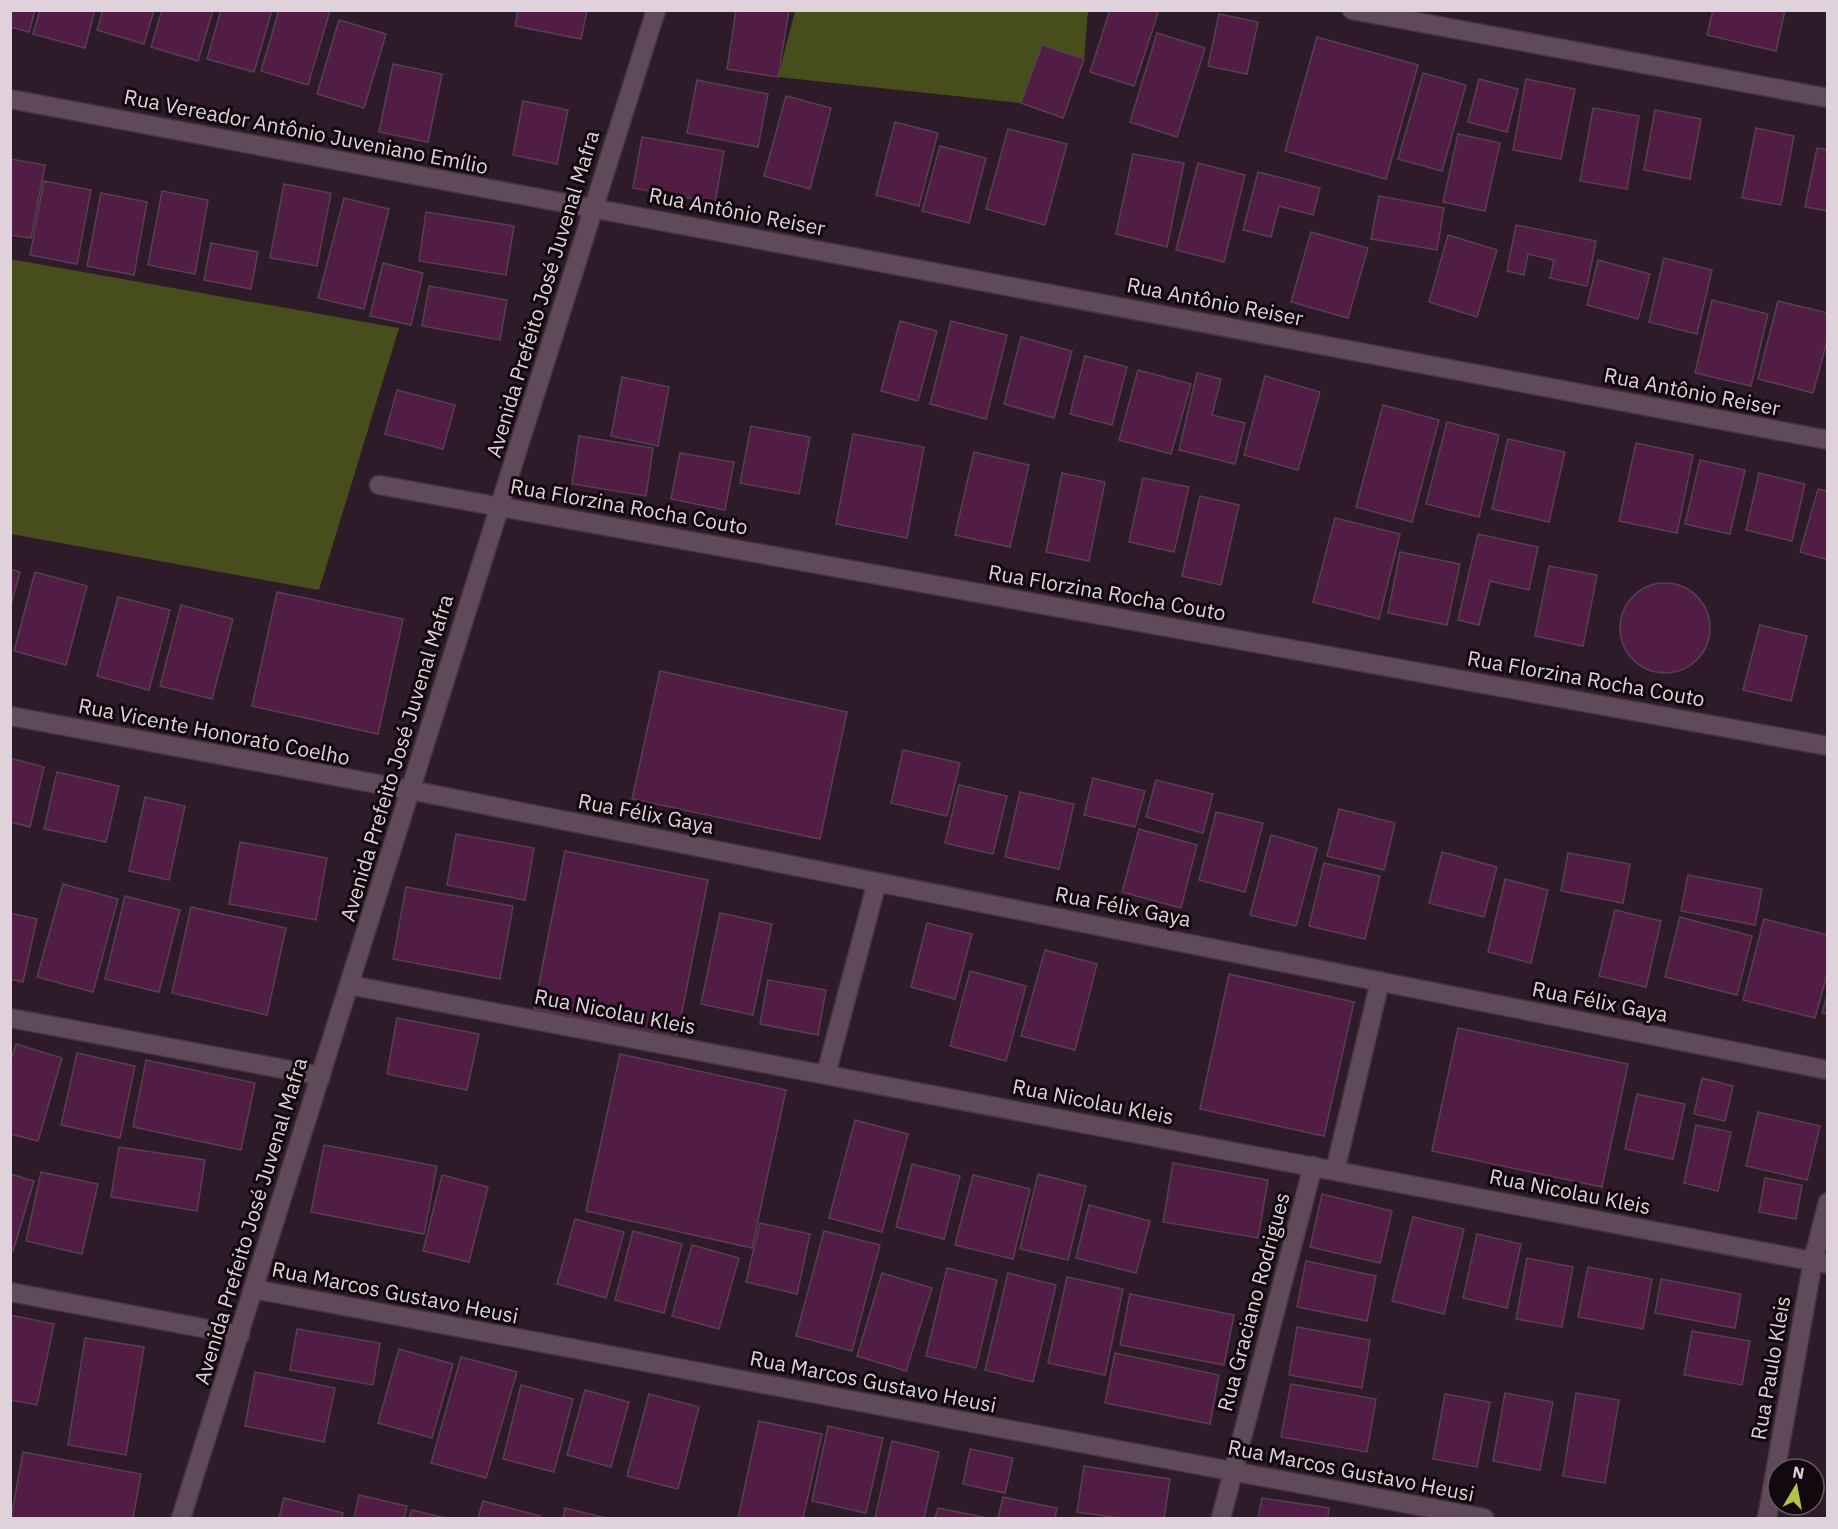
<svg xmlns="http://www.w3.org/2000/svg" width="1838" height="1529" font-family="'IBM Plex Sans',sans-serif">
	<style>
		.green { fill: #474d1b }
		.building { fill: #521d45; stroke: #56404f; stroke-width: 1.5 }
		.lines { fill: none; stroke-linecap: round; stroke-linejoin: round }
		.minor-casing { stroke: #463641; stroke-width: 21 }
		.secondary-casing { stroke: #463641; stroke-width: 21 }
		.minor { stroke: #604a59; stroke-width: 18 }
		.secondary { stroke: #604a59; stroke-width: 18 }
		.labels { text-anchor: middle; stroke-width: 6; stroke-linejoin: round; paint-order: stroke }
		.street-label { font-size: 21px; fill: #dfd2db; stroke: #11090e }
	</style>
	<rect width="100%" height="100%" fill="#2e1b29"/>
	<path class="green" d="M795,11H1088L1084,59L1042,45L1021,103L778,77Z
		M10,259L399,328L319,590L11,534Z"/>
	<path class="building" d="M10,10H35L29,32L10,27Z
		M40,10H95L85,48L33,34Z
		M103,10H154L144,44L97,30Z
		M162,10H213L198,61L151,47Z
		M221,10H272L254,72L207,59Z
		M279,10L330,11L308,85L261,71Z
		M518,10H587L581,39L515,26Z
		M736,10H789L778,77L727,69Z
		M1110,10H1159L1134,86L1090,72Z
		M1713,10H1785L1776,51L1707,35Z
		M1219,14L1258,22L1247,74L1208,66Z
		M339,20L386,34L364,108L317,94Z
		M1157,33L1205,48L1177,137L1130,122Z
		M1317,37L1418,65L1386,179L1285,151Z
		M1042,45L1084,59L1063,118L1021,103Z
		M393,64L442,74L428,142L379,132Z
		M1423,73L1466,85L1442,171L1398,159Z
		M1479,79L1518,89L1507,132L1468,122Z
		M1526,79L1575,89L1561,159L1513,150Z
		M697,80L768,94L758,147L687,133Z
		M786,96L831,108L810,189L764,176Z
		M523,101L568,110L557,164L513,155Z
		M1593,108L1639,116L1627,189L1580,181Z
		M1655,110L1701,119L1690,179L1644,170Z
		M895,122L938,133L919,206L876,195Z
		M1756,128L1794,136L1781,205L1742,198Z
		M1008,129L1067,144L1045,225L986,209Z
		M1458,134L1500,143L1485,211L1443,202Z
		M642,137L724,151L715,203L633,188Z
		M940,146L986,158L969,223L922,211Z
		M1817,148L1828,150V211L1805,207Z
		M1133,154L1184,163L1167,247L1116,234Z
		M10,159L45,165L31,238L10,235Z
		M1198,163L1245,175L1224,262L1176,250Z
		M1258,172L1320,188L1313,215L1279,206L1271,237L1243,230Z
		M44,181L91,190L77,264L30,255Z
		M284,184L331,193L317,266L270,258Z
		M162,191L208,200L195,274L148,265Z
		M101,193L147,202L134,275L87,266Z
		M1379,196L1444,208L1437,250L1371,239Z
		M344,198L389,209L364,309L318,298Z
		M426,212L514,226L506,275L419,261Z
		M1516,225L1596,241L1587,286L1550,278L1554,260L1528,254L1524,275L1507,271Z
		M1311,232L1368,248L1348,318L1291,302Z
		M1448,235L1497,250L1477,317L1429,302Z
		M211,243L258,252L251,289L204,280Z
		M1664,258L1712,270L1697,334L1649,322Z
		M1598,260L1650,274L1638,319L1587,305Z
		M383,263L423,273L411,325L370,316Z
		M429,286L507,300L500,340L422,326Z
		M1712,300L1768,314L1751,386L1695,373Z
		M1778,301L1828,313V338L1813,393L1758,379Z
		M900,321L937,331L918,401L881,391Z
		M951,321L1007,335L986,419L930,404Z
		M1021,337L1072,351L1054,418L1004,404Z
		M1085,356L1127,367L1112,425L1070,414Z
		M1138,370L1191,384L1171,454L1119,440Z
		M1197,373L1221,379L1212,415L1245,423L1235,464L1179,450Z
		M1265,376L1320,392L1298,470L1244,455Z
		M622,377L669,387L658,446L611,436Z
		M397,390L455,405L443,449L385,434Z
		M1383,405L1439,420L1412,522L1356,507Z
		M1447,422L1499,435L1479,517L1426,504Z
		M751,426L810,437L799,494L740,483Z
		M853,434L924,447L907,538L836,524Z
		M579,436L653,448L646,496L572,484Z
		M1508,439L1565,452L1549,522L1492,509Z
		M1636,443L1693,455L1677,533L1619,521Z
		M974,452L1029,465L1010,547L955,535Z
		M680,453L734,462L725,510L671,499Z
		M1700,460L1745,470L1730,534L1685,524Z
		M1062,473L1105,482L1089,561L1046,552Z
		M1759,473L1805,484L1792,541L1746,530Z
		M1143,478L1189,487L1174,552L1129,542Z
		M1818,489L1828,491V560L1800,552Z
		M1200,496L1239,505L1221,585L1182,576Z
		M1335,518L1400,534L1379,619L1313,602Z
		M1478,534L1538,547L1529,590L1490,581L1479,625L1458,620Z
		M1400,552L1460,564L1447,625L1388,613Z
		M1549,566L1597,575L1583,646L1535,636Z
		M10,569L20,572L10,608Z
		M35,572L87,586L66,665L14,651Z
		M1620 628a45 45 0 1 1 90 0a45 45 0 1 1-90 0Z
		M277,592L403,619L378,734L252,706Z
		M118,597L170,610L149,690L97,676Z
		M181,605L233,619L212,699L160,686Z
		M1760,625L1807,636L1791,701L1743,690Z
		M660,671L847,712L820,839L632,799Z
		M903,750L960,763L947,816L891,803Z
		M10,758L44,767L30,827L10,822Z
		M57,772L119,786L106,842L44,829Z
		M1093,778L1145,791L1135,827L1084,815Z
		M1156,780L1213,794L1203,833L1146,817Z
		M959,785L1007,796L993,854L945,843Z
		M1020,792L1074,804L1059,869L1005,857Z
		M145,797L185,806L169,880L129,871Z
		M1339,809L1395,823L1384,870L1327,856Z
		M1216,812L1263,823L1245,892L1199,880Z
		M1139,829L1197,845L1181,908L1122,892Z
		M456,834L534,848L525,900L447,885Z
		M1271,835L1317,848L1296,926L1250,915Z
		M240,842L327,858L316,920L229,904Z
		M565,851L708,880L677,1037L534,1009Z
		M1442,852L1497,867L1484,917L1429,903Z
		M1568,853L1630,864L1623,903L1561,891Z
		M1324,863L1380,876L1365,939L1309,926Z
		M1688,875L1762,889L1755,925L1681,911Z
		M1505,879L1548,890L1531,963L1488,952Z
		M63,884L118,899L93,992L37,977Z
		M406,887L513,906L500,979L393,959Z
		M125,896L180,910L159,992L105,979Z
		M191,907L286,928L267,1015L172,993Z
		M1615,910L1661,921L1646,987L1599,976Z
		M10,913L37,919L23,982L10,979Z
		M720,913L772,924L753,1015L701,1004Z
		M1680,917L1752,936L1737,995L1665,977Z
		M1764,919L1828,935V971L1815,1018L1743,1000Z
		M927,923L972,934L955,999L911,987Z
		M1045,950L1097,964L1075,1050L1021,1036Z
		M970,971L1026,986L1006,1061L950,1046Z
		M1229,974L1354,1002L1324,1136L1200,1109Z
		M768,980L826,990L818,1035L760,1024Z
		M1828,992V1014L1822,1013Z
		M397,1018L479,1034L467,1090L387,1074Z
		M1458,1028L1628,1064L1602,1187L1432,1151Z
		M16,1044L62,1058L38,1141L10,1134V1063Z
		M77,1053L135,1066L120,1138L61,1125Z
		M620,1054L786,1090L752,1248L586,1211Z
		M146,1060L255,1083L241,1150L133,1127Z
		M1702,1078L1733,1086L1725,1121L1694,1114Z
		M1637,1094L1685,1104L1673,1159L1625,1149Z
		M1758,1112L1820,1126L1807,1180L1746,1166Z
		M855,1120L908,1134L882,1232L829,1218Z
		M1696,1125L1731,1132L1718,1191L1684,1183Z
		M324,1145L437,1166L424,1234L311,1212Z
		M119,1147L205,1160L197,1211L111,1197Z
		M1173,1163L1268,1180L1258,1238L1163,1222Z
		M912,1164L960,1176L944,1239L896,1227Z
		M41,1172L98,1184L82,1254L26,1241Z
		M10,1174L34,1181L13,1251L10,1250Z
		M1038,1174L1086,1186L1068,1260L1020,1249Z
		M442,1175L488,1187L469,1262L423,1251Z
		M973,1175L1030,1189L1013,1259L955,1245Z
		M1765,1178L1802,1185L1796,1219L1759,1212Z
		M1322,1194L1392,1211L1380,1263L1310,1247Z
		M1089,1205L1150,1221L1136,1273L1076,1258Z
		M1413,1217L1464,1229L1444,1314L1392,1301Z
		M575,1219L624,1232L606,1298L557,1284Z
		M760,1223L810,1234L797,1294L746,1282Z
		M633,1231L682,1244L664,1313L615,1300Z
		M824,1231L880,1245L852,1351L796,1336Z
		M1477,1234L1521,1244L1507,1308L1463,1298Z
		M692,1245L739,1258L719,1329L672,1316Z
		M1527,1258L1573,1267L1562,1327L1516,1319Z
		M1306,1261L1376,1276L1367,1321L1297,1307Z
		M1588,1267L1652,1279L1643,1329L1578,1317Z
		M947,1268L997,1280L976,1368L926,1356Z
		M882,1273L932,1288L906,1371L857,1356Z
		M1008,1273L1056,1285L1033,1382L985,1370Z
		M1067,1277L1123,1289L1105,1375L1048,1363Z
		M1661,1279L1741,1294L1735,1328L1655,1313Z
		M1130,1294L1234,1315L1224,1365L1120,1345Z
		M10,1315L54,1324L37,1405L10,1400Z
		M1297,1327L1370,1340L1362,1388L1289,1375Z
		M297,1329L380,1343L373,1385L290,1370Z
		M1692,1331L1750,1341L1742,1385L1684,1375Z
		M85,1338L144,1347L126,1455L68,1445Z
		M399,1349L453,1364L432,1438L378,1423Z
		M1115,1353L1219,1375L1210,1424L1105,1403Z
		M461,1357L517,1372L486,1478L431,1463Z
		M255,1372L335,1388L324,1442L245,1426Z
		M1291,1384L1376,1399L1367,1452L1281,1437Z
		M521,1385L573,1399L554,1472L503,1459Z
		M585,1390L629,1402L611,1467L567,1455Z
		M1505,1393L1553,1402L1540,1470L1493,1461Z
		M1576,1393L1619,1400L1605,1483L1563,1476Z
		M649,1394L699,1407L678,1489L627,1476Z
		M1445,1394L1490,1402L1477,1467L1433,1459Z
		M759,1421L822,1434L803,1518H738Z
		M828,1426L883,1438L866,1513L812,1501Z
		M892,1441L939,1452L924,1518H875Z
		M970,1449L1013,1458L1005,1493L963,1484Z
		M23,1452L141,1474L133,1518H11Z
		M1084,1466L1170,1479L1164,1518H1120L1077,1512Z
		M359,1495L407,1506L404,1518H354Z
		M1003,1497L1057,1508L1055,1518H998Z
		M284,1498L343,1513L342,1518H279Z
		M1262,1498L1329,1508L1328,1518H1258Z
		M483,1501L540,1516V1518H478Z
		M565,1508L606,1518H563Z
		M938,1508L988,1518H935Z
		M412,1510L445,1518H409Z"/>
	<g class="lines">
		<g class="minor-casing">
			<path id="minor" d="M1352,10L1828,98
				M10,99L1828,440
				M379,485L1828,746
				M10,716L410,790L1828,1070
				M349,985L1828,1264
				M10,1018L321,1076
				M826,1074L877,882
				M1335,1171L1380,981
				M253,1289L1484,1518
				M10,1292L240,1335
				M1221,1518L1313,1166
				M1767,1518L1813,1261L1828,1202"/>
		</g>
		<g class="secondary-casing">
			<path id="secondary" d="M181,1518L656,10"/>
		</g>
		<use href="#minor" class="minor"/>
		<use href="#secondary" class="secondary"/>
	</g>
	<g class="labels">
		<g class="street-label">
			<text transform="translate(306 132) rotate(11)" y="7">Rua Vereador Antônio Juveniano Emílio</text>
			<text transform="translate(737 212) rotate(11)" y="7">Rua Antônio Reiser</text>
			<text transform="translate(543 294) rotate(-73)" y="7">Avenida Prefeito José Juvenal Mafra</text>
			<text transform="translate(1215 302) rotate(11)" y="7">Rua Antônio Reiser</text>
			<text transform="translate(1692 392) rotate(11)" y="7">Rua Antônio Reiser</text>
			<text transform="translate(629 507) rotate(10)" y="7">Rua Florzina Rocha Couto</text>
			<text transform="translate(1107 593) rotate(10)" y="7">Rua Florzina Rocha Couto</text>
			<text transform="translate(1586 679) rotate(10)" y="7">Rua Florzina Rocha Couto</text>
			<text transform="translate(214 732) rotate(11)" y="7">Rua Vicente Honorato Coelho</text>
			<text transform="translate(397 758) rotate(-73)" y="7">Avenida Prefeito José Juvenal Mafra</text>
			<text transform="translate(646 814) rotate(11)" y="7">Rua Félix Gaya</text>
			<text transform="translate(1123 907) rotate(11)" y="7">Rua Félix Gaya</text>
			<text transform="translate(1600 1002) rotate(11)" y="7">Rua Félix Gaya</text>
			<text transform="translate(615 1012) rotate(11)" y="7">Rua Nicolau Kleis</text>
			<text transform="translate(1093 1102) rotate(11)" y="7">Rua Nicolau Kleis</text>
			<text transform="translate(1570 1192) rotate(11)" y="7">Rua Nicolau Kleis</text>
			<text transform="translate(251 1221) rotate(-73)" y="7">Avenida Prefeito José Juvenal Mafra</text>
			<text transform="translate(395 1293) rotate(11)" y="7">Rua Marcos Gustavo Heusi</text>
			<text transform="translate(1254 1302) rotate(-75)" y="7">Rua Graciano Rodrigues</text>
			<text transform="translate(1771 1368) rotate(-80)" y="7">Rua Paulo Kleis</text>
			<text transform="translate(873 1382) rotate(11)" y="7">Rua Marcos Gustavo Heusi</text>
			<text transform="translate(1351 1471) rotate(11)" y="7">Rua Marcos Gustavo Heusi</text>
		</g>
	</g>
	<rect width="1838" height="1529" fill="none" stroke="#dfd2db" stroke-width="24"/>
	<g transform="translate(1796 1487) rotate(10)"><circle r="28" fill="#11090e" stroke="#635960" stroke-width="1.5"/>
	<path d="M0-4.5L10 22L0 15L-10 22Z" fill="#b4c24a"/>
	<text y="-9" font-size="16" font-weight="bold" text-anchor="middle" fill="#dfd2db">N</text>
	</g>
</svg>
